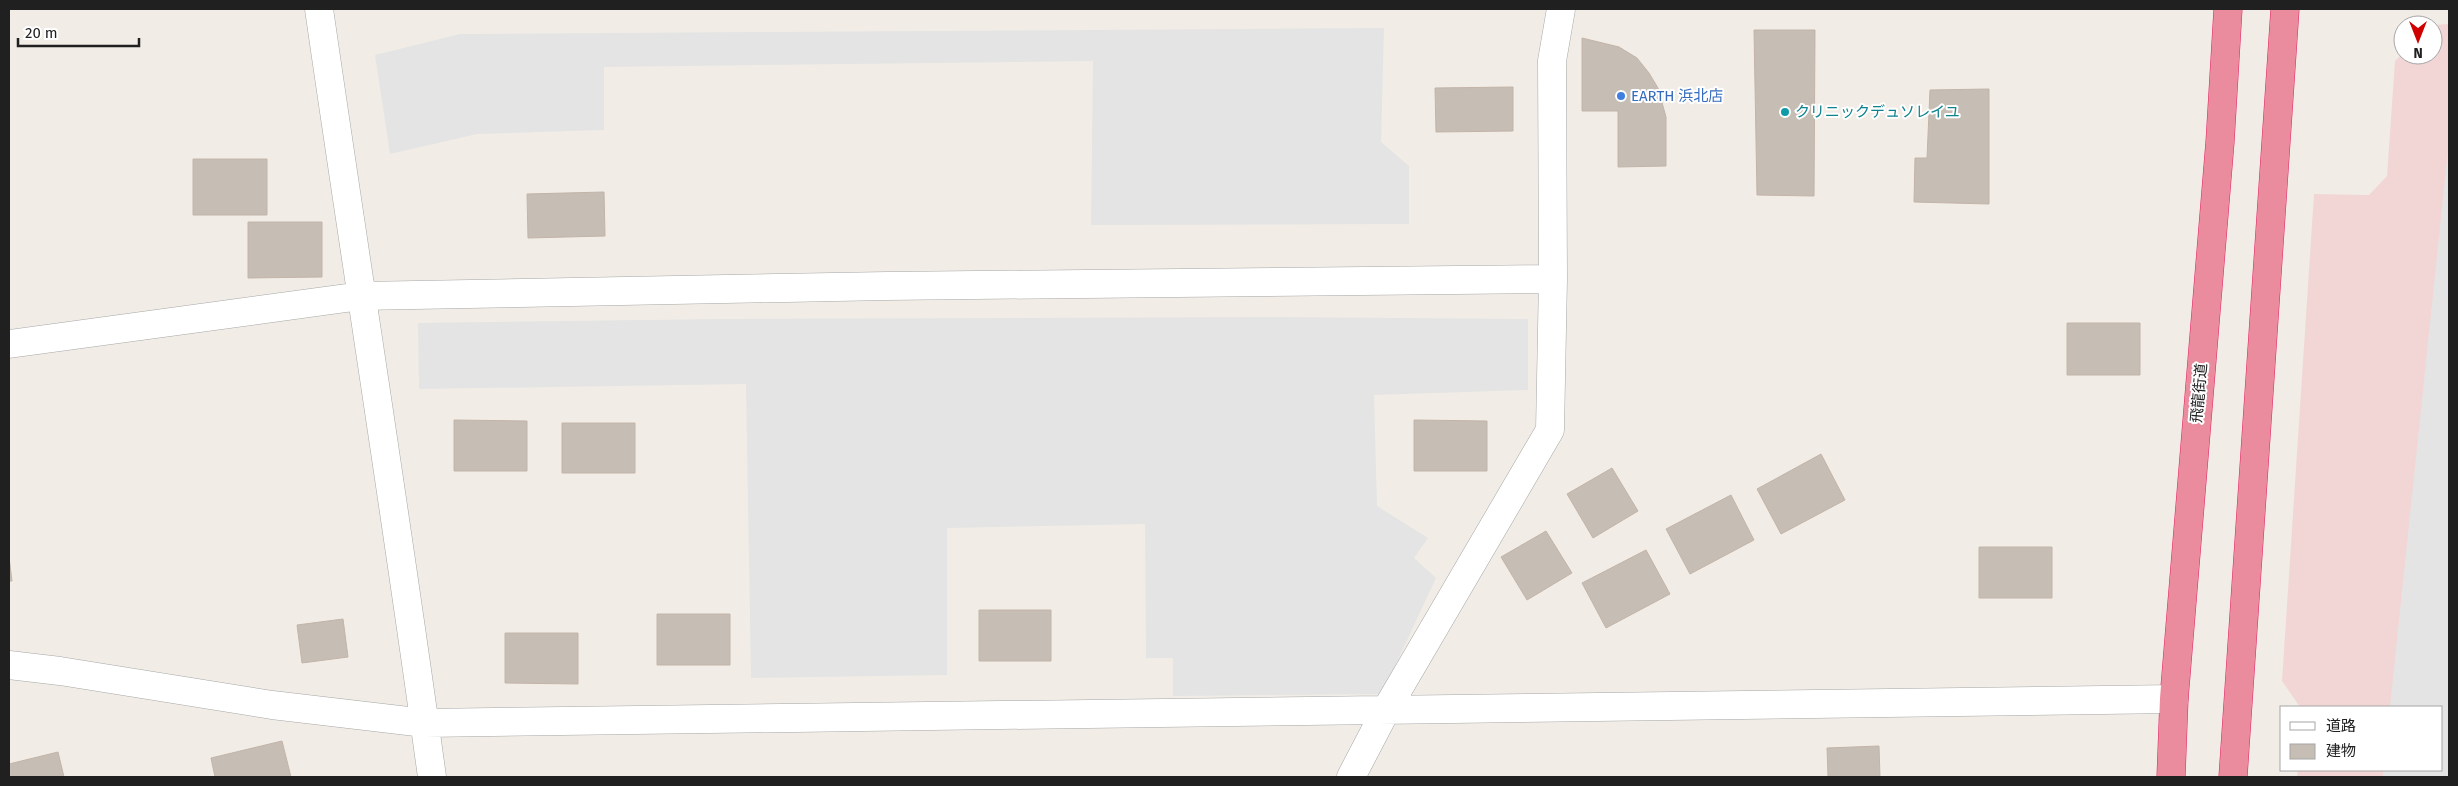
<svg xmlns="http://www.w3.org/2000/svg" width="2458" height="786" font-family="'Fira Sans','Noto Sans JP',sans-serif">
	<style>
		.commercial { fill: #f2d6d5 }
		.parking { fill: #e4e4e4 }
		.building { fill: #c6bdb5; stroke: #c3b4a8 }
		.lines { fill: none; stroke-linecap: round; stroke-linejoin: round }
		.street-casing { stroke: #a7a7a7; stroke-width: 29 }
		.highway-casing { stroke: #e12164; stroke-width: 29 }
		.street { stroke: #fff; stroke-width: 28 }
		.highway { stroke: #ea8c9e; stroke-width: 28 }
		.shop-dot { fill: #3f7fe0; stroke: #fff; stroke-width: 2 }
		.culture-dot { fill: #0f9aa8; stroke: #fff; stroke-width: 2 }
		.labels { text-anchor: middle; stroke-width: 4; stroke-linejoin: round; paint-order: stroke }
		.shop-label { font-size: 15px; fill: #366cbe; stroke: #fff; text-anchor: start }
		.culture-label { font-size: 15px; fill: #0d838f; stroke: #fff; text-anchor: start }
		.street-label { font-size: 15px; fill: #202020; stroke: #fff }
	</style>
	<rect width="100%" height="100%" fill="#f1ede6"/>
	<path class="commercial" d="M2449,24V777H2297L2298,770H2442V707H2300L2282,681L2314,194L2369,195L2387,176L2395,61L2403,53V55H2433V25Z"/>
	<path class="parking" d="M1384,28L1381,142L1409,166V224L1091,225L1093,61L604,67V130L477,134L390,154L375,55L460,34Z
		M2449,141V777H2383V770H2442V707H2390Z
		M1277,317L1528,319V390L1374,395L1377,506L1428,538L1414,558L1436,578L1382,694L1173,696V658H1146L1145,524L947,528V675L751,678L746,384L419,389L418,323L723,319Z"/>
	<path class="building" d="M1754,30H1815L1814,196L1757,195Z
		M1582,38L1619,47L1637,58L1649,73L1658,88L1666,117V166L1618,167V111H1582Z
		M1513,87V131L1436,132L1435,88Z
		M1989,89V204L1914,202L1915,158H1927L1930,90Z
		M193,159H267V215H193Z
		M604,192L605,236L528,238L527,194Z
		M248,222H322V277L248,278Z
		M2067,323H2140V375H2067Z
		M454,420L527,421V471H454Z
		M1414,420L1487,421V471H1414Z
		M562,423H635V473H562Z
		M1821,454L1845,500L1781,534L1757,489Z
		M1612,468L1638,511L1593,538L1567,494Z
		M1731,495L1754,540L1690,574L1666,529Z
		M1546,531L1572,573L1527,600L1501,557Z
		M1979,547H2052V598H1979Z
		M1646,550L1670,594L1606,628L1582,583Z
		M9,557L12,581H9Z
		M979,610H1051V661H979Z
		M657,614H730V665H657Z
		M343,619L348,657L302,663L297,625Z
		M505,633H578V684L505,683Z
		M282,741L291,777H215L211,758Z
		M1879,746L1880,777H1828L1827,748Z
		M58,752L64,777H9V764Z"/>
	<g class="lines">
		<g class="street-casing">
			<path id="street" d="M319,9C356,265 397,521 432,777
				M9,344L361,296L887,286L1553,279
				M9,665L60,671L272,705L425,723L2174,699
				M1351,777L1386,710L1550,430L1553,279L1552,61L1561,9"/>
		</g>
		<g class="highway-casing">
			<path id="highway" d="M2171,777L2174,699L2220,142L2228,9
				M2233,777L2285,9"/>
		</g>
		<use href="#street" class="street"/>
		<use href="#highway" class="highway"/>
	</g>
	<circle class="shop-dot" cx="1621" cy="96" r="5"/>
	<circle class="culture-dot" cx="1785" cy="112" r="5"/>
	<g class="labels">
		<g class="shop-label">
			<text x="1631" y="101">EARTH 浜北店</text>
		</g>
		<g class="culture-label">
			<text x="1795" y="117">クリニックデュソレイユ</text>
		</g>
		<g class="street-label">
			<text transform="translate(2199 393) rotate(-85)" y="5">飛龍街道</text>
		</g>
	</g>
	<rect width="2458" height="786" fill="none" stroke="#202020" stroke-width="20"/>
	<rect x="2280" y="706" width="162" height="65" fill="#ffffff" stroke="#a6a6a6"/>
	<rect x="2290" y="722" width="25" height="8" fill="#ffffff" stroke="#a6a6a6"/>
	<text x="2326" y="731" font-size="15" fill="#202020">道路</text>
	<rect x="2290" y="744" width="25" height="15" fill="#c6bdb5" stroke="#a6a6a6"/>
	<text x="2326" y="756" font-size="15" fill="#202020">建物</text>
	<g transform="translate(2418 40) rotate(180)"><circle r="24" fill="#ffffff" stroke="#a6a6a6"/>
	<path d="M0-4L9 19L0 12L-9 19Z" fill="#d00001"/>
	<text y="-8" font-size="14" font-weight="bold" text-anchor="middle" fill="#202020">N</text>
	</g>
	<path d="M18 38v8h121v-8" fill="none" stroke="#202020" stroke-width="2.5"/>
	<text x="25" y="38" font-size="15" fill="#202020" stroke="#ffffff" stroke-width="4" paint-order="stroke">20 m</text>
</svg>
